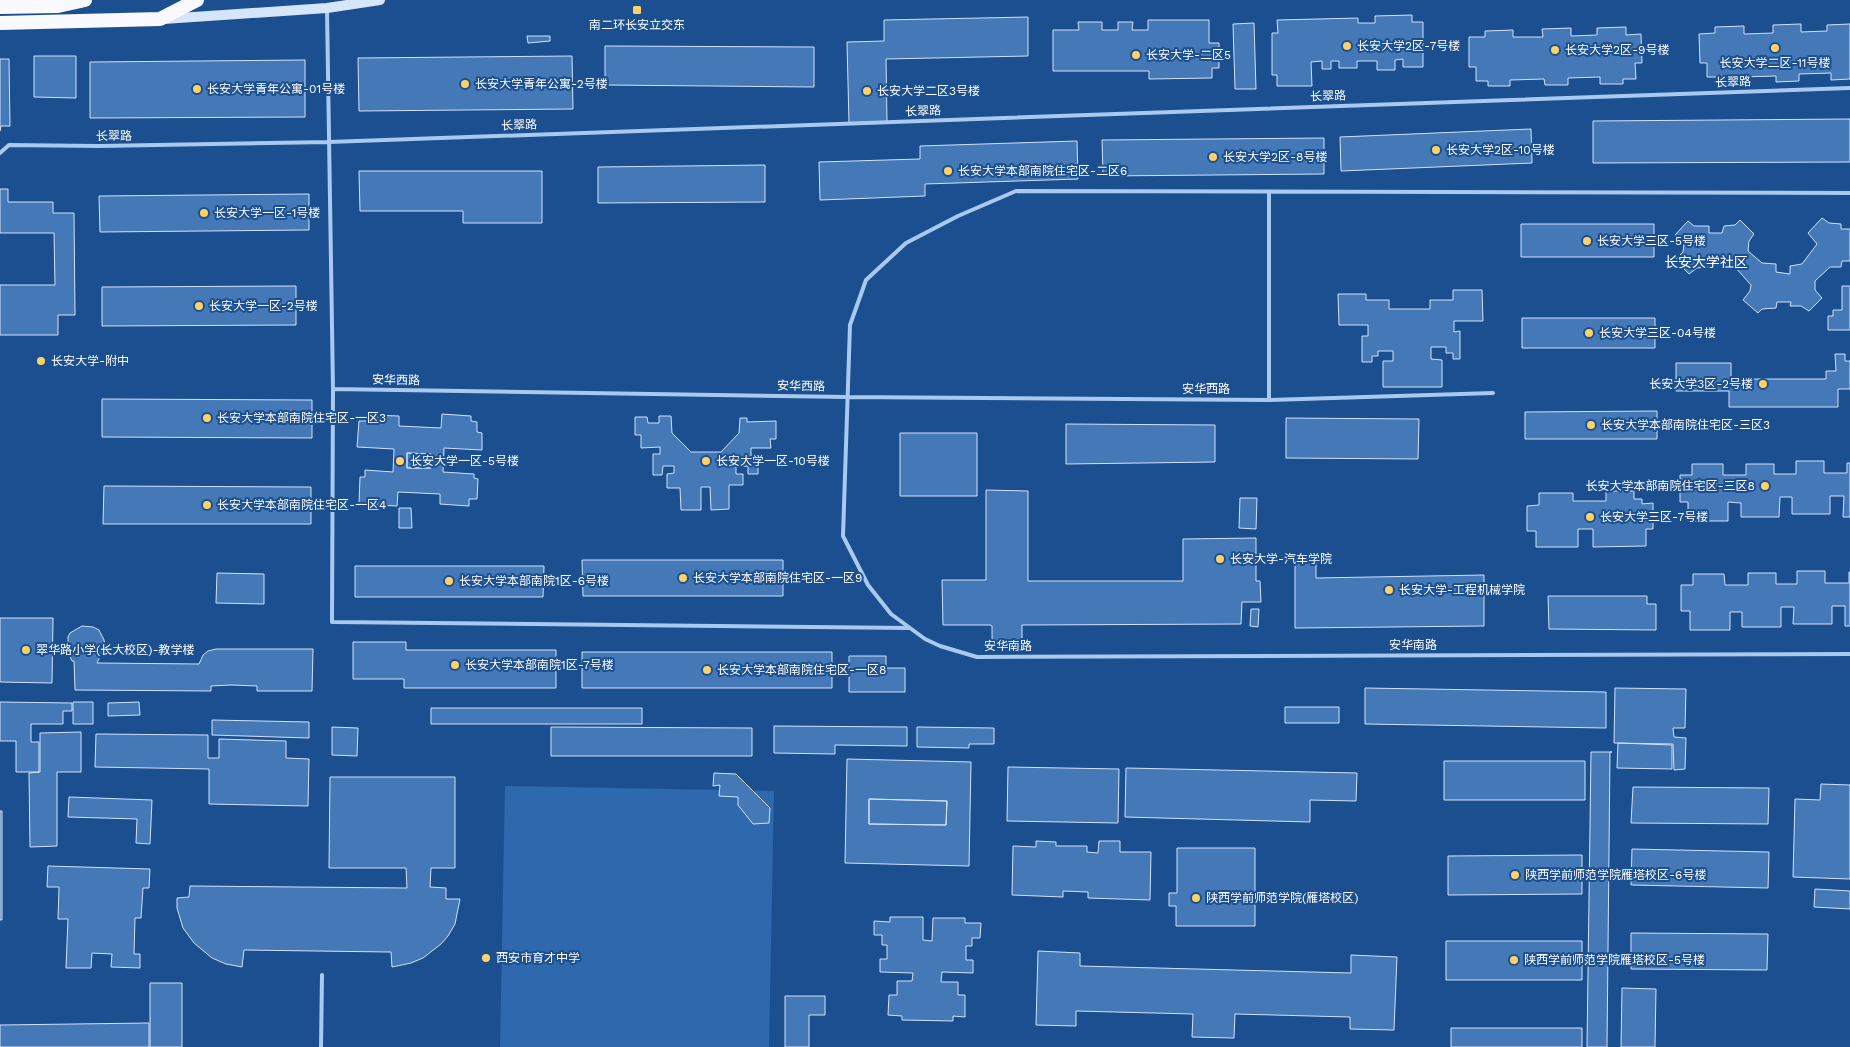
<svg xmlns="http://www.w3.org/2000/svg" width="1850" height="1047" font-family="'Work Sans','Noto Sans SC',sans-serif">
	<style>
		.green { fill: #2e69ad }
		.building { fill: #4478b7; stroke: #cfe3fa; fill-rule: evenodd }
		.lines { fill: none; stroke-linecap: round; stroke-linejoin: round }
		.service { stroke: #a9c9ee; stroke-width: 4 }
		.secondary { stroke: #d6e6fa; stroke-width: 10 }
		.trunk { stroke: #f8faff; stroke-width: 14 }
		.poi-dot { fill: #ffd166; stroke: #1b4f8f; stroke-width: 2 }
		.labels { text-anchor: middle; stroke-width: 4; stroke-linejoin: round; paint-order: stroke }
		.poi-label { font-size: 12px; fill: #fff; stroke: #1b4f8f; text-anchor: start }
		.street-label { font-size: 12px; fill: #fff; stroke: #1b4f8f }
		.neighbourhood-label { font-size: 14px; fill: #fff; stroke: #1b4f8f }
	</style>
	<rect width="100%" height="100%" fill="#1b4f8f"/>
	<path class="green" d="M505,786L774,791L769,1047H500Z"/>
	<path class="building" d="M1412,15V22H1423V67H1403V59L1395,60V70H1377V61H1357V68H1339V61H1331V69H1322V61L1311,62L1312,86H1277V75H1272V33H1278L1277,20L1358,18V23H1375V16Z
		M1028,17V56L886,59L887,122L849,123L847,42L884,41V20Z
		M1148,20H1209V43H1219V68H1212V78L1149,79V71H1053V30H1079L1078,22H1102V30H1118V22H1133L1132,30H1148Z
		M1254,23L1256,89H1235L1233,24Z
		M1801,24V32L1827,31V25L1850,24V79L1831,80V73L1799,74V81L1776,82V76L1740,77V82L1719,83V77H1707V63H1700L1699,34L1715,33V27L1744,26V34L1773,33V25Z
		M1626,27V35L1641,34L1642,63H1635L1636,79H1623V84H1600V77L1568,78V85H1545L1544,79L1510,80V86H1488V81H1476V67H1469V37H1485V31L1513,30V37H1543L1542,29L1571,28V36L1597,35V28Z
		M527,36H550V41L528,43Z
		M605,46L814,47V87L605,85Z
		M34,56H76V98L34,97Z
		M572,56L573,109L359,111L358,58Z
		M0,59H9L10,126H1L0,131Z
		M305,60V117L90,118V62Z
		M1850,119V162L1593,163V121Z
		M1531,129L1532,163L1341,171L1340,137Z
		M1324,138V174L1103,176L1102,140Z
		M1077,141L1078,179L925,184V196L820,200L819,162L920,159V146Z
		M765,165V202L598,203V167Z
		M359,171H542V223H463V211H360Z
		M0,189H8V202H53V213H74L75,315H58V335H0V285H55L54,233H0Z
		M309,194V230L100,232L99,196Z
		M1822,218L1829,223L1841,224V229H1850V261H1842L1841,267H1830L1815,281V290L1822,298L1809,311L1801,306H1790L1791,302H1777L1776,308L1762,309L1758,313L1743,300L1750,291L1751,285L1735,267L1724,268V263L1709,262L1708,267L1697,268L1689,274L1675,260L1683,252L1684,244L1675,235L1688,221L1694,226H1709V233H1722L1724,226L1735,225L1740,220L1754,234L1749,241L1748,251L1762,263L1776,264V272L1790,274V266L1802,264L1817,244L1808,233Z
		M1521,224H1654V257H1521Z
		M296,286V325L102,326V287Z
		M1842,286H1850V330H1828V316H1833V310H1842Z
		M1453,290H1482L1483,321H1454V332L1460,331V359H1453V353H1446V347H1431V359L1442,360V387H1383V361H1393V351H1378V356H1372V362H1362V336H1368V325H1339L1338,294H1366V300H1389V309H1430V300H1453Z
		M1522,318H1655V348H1522Z
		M1835,354H1845V361H1850V389H1838V407H1729V391H1676V363H1731V379H1826V371H1836Z
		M102,399L312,400V438L102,437Z
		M1657,411V439H1525V412Z
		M442,414L471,416V421L477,422V432L482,433V450L444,448L443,472L474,474V478L478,479L477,499H469V506L440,504V494L398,492L397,506L359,504L360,477H365V470L393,472L394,449L357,447L359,421H368L369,415L399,416V426L441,428ZM407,453L431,454V468H407Z
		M659,416H671L672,433L691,452H721L739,433L740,418H747V422L776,421V439H770L771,448H751V456H758V474H748V466L736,467V474H743V485H729V509L711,510L710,487H701V510H681L680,488H667V474L674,473V466H663L662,475H653V454H660V447L641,448V435H635V417H647L648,423H659Z
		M1286,418L1419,419L1418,459L1286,458Z
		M1066,424L1215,425V462L1066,464Z
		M900,433H977V496H900Z
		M407,453L431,454V468H407Z
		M1796,461H1824V473H1847V463H1850V517H1843L1844,496H1830V514H1792V497H1780L1779,517H1741V503L1728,502V521H1688V502H1680V475H1692V464H1723V475H1746V464H1774V474H1796Z
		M104,486L311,487V524H103Z
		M986,490L1028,491V581H1183V539L1256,538V581H1260L1261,602H1242L1241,624L1022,625V645H992V626L990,625H943L942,580H986Z
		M1606,491H1634V499H1642V504L1653,503V529H1646V546L1593,547V529H1578V547H1536V531H1527V506L1539,505V493H1573V501H1606Z
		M1240,498H1257L1256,529L1239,528Z
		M399,508H411L412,528H399Z
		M1295,556H1316V578L1484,575V626L1295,628Z
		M582,560H783V596H583Z
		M355,566H544L543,597H355Z
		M1797,571H1825V583H1849V572H1850V626H1845V606H1832V624H1793L1794,607H1781V627H1742V612H1730V630H1690V611H1681V585H1693V574H1724L1725,585H1748V573H1776V584H1797Z
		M217,573L264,574V604L216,603Z
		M1548,596H1647V604H1656V630L1549,629Z
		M1251,609H1259L1258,627L1250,626Z
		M0,618H53L52,683L0,682Z
		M82,626L93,627L99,630L104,640L105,646L97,663L199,664L203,655L208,651L216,649H313L312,691H257V686L231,685L211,686V691L75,690L74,661H72L68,652V637L70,633Z
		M353,642H406V650H556V688H404V679H353Z
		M582,652H832V688H582Z
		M849,656H886V668H905V692H849Z
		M1365,688L1606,692V728L1365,724Z
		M1615,688L1686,689L1685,728H1673L1674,737L1686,738L1685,769L1674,770L1673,744L1614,743Z
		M0,702L72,703V711H63V724H31V742H39V772H16V741H0Z
		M73,702H93V724H73Z
		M139,702L140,715L108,716V703Z
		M1285,707H1339V723H1285Z
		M431,708H642V724H431Z
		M212,720L309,722V738L212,735Z
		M774,726L907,727V746L835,745V754L774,753Z
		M332,727L358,728L357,756L332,755Z
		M551,727L752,728V756H551Z
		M917,727L994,728V744H969V748L917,747Z
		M81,732V772H57V846L30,847L29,773L40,772V733Z
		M96,734L208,735V758H219V739L286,741V758L309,759L308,806L209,804V769L95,767Z
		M1618,743L1672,745V769L1617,768Z
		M1591,752H1612H1610L1607,1047H1587Z
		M847,759L971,762L969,866L845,863ZM869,799L947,801L946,825L869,824Z
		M1444,761H1585V800H1444Z
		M1008,767L1119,769L1118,823L1007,821Z
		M1126,768L1357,773L1356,801L1310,800V822L1125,817Z
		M714,773L736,774L770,808L769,823L753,824L738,805V797L719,796L720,785L713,786Z
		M330,777H455V868H431L430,887L446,888V899H460L455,924L448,936L441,944L423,958L411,963L392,967L391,952H388L244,950L242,967L226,964L212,958L194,943L183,928L177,908V898L189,897L190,886L407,888L406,868H329Z
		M1821,784L1850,785V879L1793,877L1795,799L1820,800Z
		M1633,787L1769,788L1768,824L1631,823Z
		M69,797L152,800L150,844L136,843L137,819L68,817Z
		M869,799L947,801L946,825L869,824Z
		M0,811H2V920H0Z
		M1036,841L1056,842V846H1087V852L1098,853L1099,841H1120V852H1151L1150,900L1088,898V892L1063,891V897L1012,895L1013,846L1036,847Z
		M1177,848H1255V926H1176V906H1169V893H1177Z
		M1632,849L1769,852L1768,888L1631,885Z
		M1582,855V894L1448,895V856Z
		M48,866L150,869L149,888H143L141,918H135L134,954H140V968L111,967L112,954L92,953L91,968H66L68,919H58L59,887H47Z
		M1815,889L1850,891V909L1814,907Z
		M890,917H923V940L932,941L933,918H965V923H981L980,938H972V946H966V960H973V973L942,972L941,982H958V995H965V1017L953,1016V1021L902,1020V1016L888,1015L889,995H897V981H912L913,973L880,972V959H887V945H882V935H874V921L890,922Z
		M1631,933L1768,934L1767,970L1631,969Z
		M1446,941H1582V980H1446Z
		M1038,951L1080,953V966L1351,973V955L1397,957L1394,1030L1350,1029V1017L1235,1014L1234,1038L1192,1037L1193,1014L1076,1011V1026L1036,1025Z
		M150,983H182V1047H150Z
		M1622,988L1656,989L1655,1047H1621Z
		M785,996H825V1015H809V1047H785Z
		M149,1023V1047H0V1025Z
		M1451,1028H1582V1047H1451Z"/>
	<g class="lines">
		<path class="service" d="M327,10L333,389L332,622L910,628
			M0,153L9,145L99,146L329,142L1850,88
			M1850,193L1016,191L958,216L906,243L866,280L850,325L843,536L868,585L891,614L925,639L940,646L977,657L1850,654
			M333,389L847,397L1269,400L1493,393
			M1269,400V192
			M321,1047L322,975"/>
		<path class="secondary" d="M164,19L327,8L380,0"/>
		<path class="trunk" d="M0,7L58,6L85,0
			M0,23L160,19L197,0"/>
	</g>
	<g class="poi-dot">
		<rect x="632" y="5" width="10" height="10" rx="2.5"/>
		<circle cx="1347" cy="46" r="5"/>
		<circle cx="1775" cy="48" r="5"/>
		<circle cx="1555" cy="50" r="5"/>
		<circle cx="1136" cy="55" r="5"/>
		<circle cx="465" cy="84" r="5"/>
		<circle cx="197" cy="89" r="5"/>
		<circle cx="867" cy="91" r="5"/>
		<circle cx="1436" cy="150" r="5"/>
		<circle cx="1213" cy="157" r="5"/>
		<circle cx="948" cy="171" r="5"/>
		<circle cx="204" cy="213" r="5"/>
		<circle cx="1587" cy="241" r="5"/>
		<circle cx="199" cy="306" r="5"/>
		<circle cx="1589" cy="333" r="5"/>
		<circle cx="41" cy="361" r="5"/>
		<circle cx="1763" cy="384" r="5"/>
		<circle cx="207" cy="418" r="5"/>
		<circle cx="1591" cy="425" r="5"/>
		<circle cx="400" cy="461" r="5"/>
		<circle cx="706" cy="461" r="5"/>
		<circle cx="1765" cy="486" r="5"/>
		<circle cx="207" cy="505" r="5"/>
		<circle cx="1590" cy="517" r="5"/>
		<circle cx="1220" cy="559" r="5"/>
		<circle cx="683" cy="578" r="5"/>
		<circle cx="449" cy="581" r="5"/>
		<circle cx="1389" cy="590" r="5"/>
		<circle cx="26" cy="650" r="5"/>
		<circle cx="455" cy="665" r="5"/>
		<circle cx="707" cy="670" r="5"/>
		<circle cx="1515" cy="875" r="5"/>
		<circle cx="1196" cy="898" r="5"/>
		<circle cx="486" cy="958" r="5"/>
		<circle cx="1514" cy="960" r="5"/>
	</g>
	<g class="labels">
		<g class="poi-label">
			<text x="637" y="29" text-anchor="middle">南二环长安立交东</text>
			<text x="1357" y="50">长安大学2区-7号楼</text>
			<text x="1565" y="54">长安大学2区-9号楼</text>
			<text x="1146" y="59">长安大学-二区5</text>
			<text x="1775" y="67" text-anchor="middle">长安大学二区-11号楼</text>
			<text x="475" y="88">长安大学青年公寓-2号楼</text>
			<text x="207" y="93">长安大学青年公寓-01号楼</text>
			<text x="877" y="95">长安大学二区3号楼</text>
			<text x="1446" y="154">长安大学2区-10号楼</text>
			<text x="1223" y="161">长安大学2区-8号楼</text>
			<text x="958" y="175">长安大学本部南院住宅区-二区6</text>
			<text x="214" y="217">长安大学一区-1号楼</text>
			<text x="1597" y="245">长安大学三区-5号楼</text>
			<text x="209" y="310">长安大学一区-2号楼</text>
			<text x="1599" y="337">长安大学三区-04号楼</text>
			<text x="51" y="365">长安大学-附中</text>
			<text x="1753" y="388" text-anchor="end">长安大学3区-2号楼</text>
			<text x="217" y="422">长安大学本部南院住宅区-一区3</text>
			<text x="1601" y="429">长安大学本部南院住宅区-三区3</text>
			<text x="410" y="465">长安大学一区-5号楼</text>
			<text x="716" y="465">长安大学一区-10号楼</text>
			<text x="1755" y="490" text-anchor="end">长安大学本部南院住宅区-三区8</text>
			<text x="217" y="509">长安大学本部南院住宅区-一区4</text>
			<text x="1600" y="521">长安大学三区-7号楼</text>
			<text x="1230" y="563">长安大学-汽车学院</text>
			<text x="693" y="582">长安大学本部南院住宅区-一区9</text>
			<text x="459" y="585">长安大学本部南院1区-6号楼</text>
			<text x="1399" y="594">长安大学-工程机械学院</text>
			<text x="36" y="654">翠华路小学(长大校区)-教学楼</text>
			<text x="465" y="669">长安大学本部南院1区-7号楼</text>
			<text x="717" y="674">长安大学本部南院住宅区-一区8</text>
			<text x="1525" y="879">陕西学前师范学院雁塔校区-6号楼</text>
			<text x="1206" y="902">陕西学前师范学院(雁塔校区)</text>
			<text x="496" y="962">西安市育才中学</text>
			<text x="1524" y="964">陕西学前师范学院雁塔校区-5号楼</text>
		</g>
		<g class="street-label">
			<text transform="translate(1733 82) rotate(-2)" y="4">长翠路</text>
			<text transform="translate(1328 96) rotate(-2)" y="4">长翠路</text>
			<text transform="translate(923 111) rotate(-2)" y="4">长翠路</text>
			<text transform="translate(519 125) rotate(-2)" y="4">长翠路</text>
			<text transform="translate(114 136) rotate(-1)" y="4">长翠路</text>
			<text transform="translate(396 380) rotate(1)" y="4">安华西路</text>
			<text transform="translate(801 386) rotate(1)" y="4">安华西路</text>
			<text x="1206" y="393">安华西路</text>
			<text x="1413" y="649">安华南路</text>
			<text x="1008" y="650">安华南路</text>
		</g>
		<g class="neighbourhood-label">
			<text x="1706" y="267">长安大学社区</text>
		</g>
	</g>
</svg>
